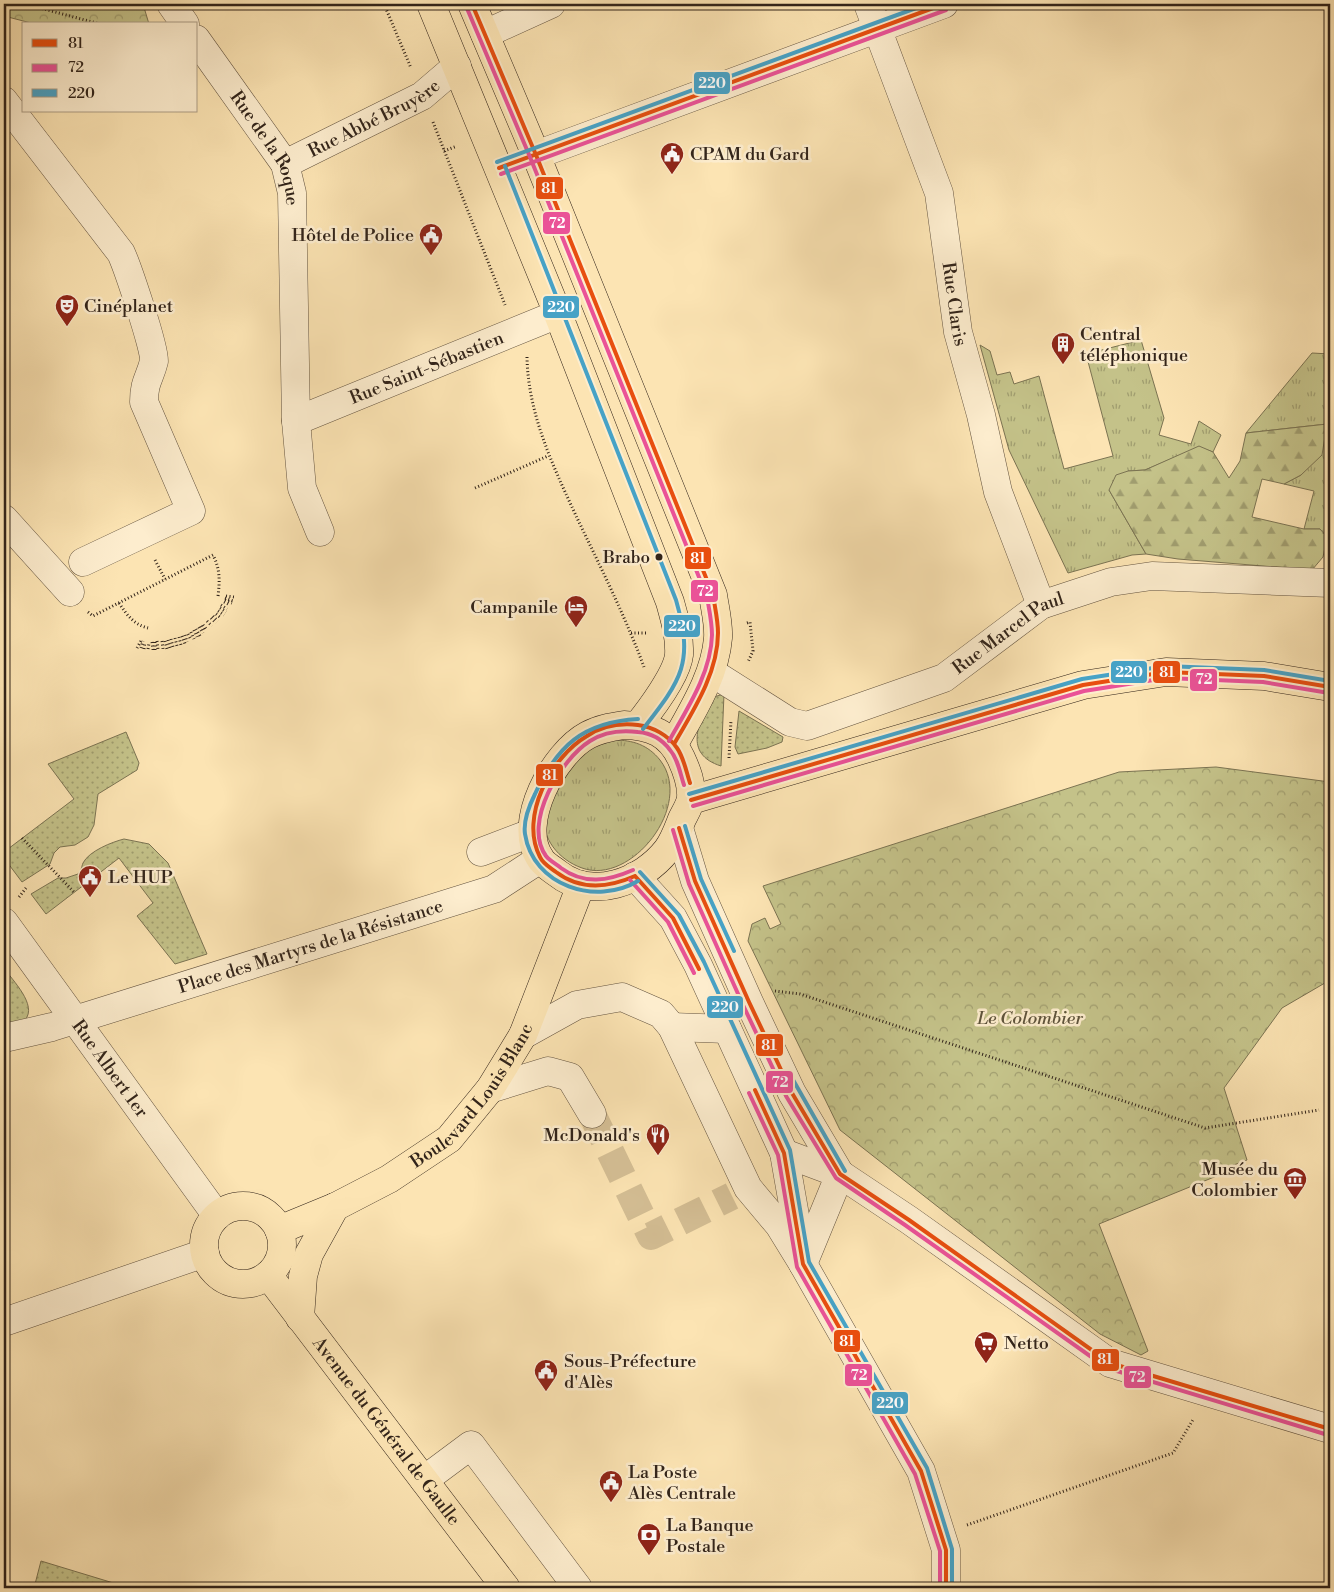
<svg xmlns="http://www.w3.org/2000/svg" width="1334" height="1592" font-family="'Libre Bodoni',serif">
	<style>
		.grass { fill: url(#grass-tufts); stroke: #7b7352 }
		.forest { fill: url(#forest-firs); stroke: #7b7352 }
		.park { fill: url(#park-crowns); stroke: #7b7352 }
		.garden { fill: url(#garden-dots); stroke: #7b7352 }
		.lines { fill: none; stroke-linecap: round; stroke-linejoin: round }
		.minor-tunnel { stroke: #d4be94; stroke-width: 28; stroke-dasharray: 28 14; stroke-linecap: butt }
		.minor-casing { stroke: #645440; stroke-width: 29 }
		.major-casing { stroke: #32241a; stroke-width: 29 }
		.path { stroke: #32241a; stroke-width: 3; stroke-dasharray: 1 2.5; stroke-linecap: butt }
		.minor { stroke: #fdedce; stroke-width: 28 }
		.major { stroke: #fce4b3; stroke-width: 28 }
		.bus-1-casing { stroke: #fdedce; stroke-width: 8 }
		.bus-2-casing { stroke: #fdedce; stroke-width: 8 }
		.bus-3-casing { stroke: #fdedce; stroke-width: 8 }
		.bus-1 { stroke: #e84e0f; stroke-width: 4 }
		.bus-2 { stroke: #ea5297; stroke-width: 4 }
		.bus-3 { stroke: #47a2c6; stroke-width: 4 }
		.bus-dot { fill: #32241a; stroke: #fdedce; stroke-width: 2 }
		.labels { text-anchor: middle; stroke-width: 5; stroke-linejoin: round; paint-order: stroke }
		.bus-label { font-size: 17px; fill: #32241a; stroke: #fdedce; text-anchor: end }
		.street-label { font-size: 18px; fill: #32241a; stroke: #fdedce }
		.poi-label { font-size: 18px; fill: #32241a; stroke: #fdedce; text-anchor: start }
		.park-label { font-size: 18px; font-style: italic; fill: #5e533b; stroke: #fdedce }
		.line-badge { stroke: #fdedce; stroke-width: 2 }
		.badge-label { font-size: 14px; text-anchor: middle; font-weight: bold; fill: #fff }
	</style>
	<defs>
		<pattern id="grass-tufts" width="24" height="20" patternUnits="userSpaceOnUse" patternTransform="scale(1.25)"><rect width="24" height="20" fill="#c4c289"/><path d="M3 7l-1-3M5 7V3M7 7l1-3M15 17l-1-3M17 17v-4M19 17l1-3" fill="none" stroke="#a09d6f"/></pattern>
		<pattern id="forest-firs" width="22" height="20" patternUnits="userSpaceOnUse" patternTransform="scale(1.25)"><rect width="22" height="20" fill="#c4c289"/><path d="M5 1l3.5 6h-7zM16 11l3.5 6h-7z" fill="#a09d6f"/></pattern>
		<pattern id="park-crowns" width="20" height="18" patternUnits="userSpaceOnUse" patternTransform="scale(1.25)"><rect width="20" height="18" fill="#c4c289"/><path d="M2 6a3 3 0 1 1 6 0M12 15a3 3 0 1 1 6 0" fill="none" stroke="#a09d6f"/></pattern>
		<pattern id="garden-dots" width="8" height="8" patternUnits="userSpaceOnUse" patternTransform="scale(1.25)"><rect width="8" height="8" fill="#c4c289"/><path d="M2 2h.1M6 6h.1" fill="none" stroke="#a09d6f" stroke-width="1.8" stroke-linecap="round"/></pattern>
	</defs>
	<rect width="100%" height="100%" fill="#fce4b3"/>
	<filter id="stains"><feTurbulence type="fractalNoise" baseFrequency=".004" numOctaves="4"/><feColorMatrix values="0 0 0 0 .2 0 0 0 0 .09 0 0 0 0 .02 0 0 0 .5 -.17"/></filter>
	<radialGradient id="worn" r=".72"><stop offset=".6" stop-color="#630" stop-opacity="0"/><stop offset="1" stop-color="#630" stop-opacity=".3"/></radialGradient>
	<path class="grass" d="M1141,340L1164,418L1159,435L1191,444L1199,421L1221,435L1213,452L1199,447L1145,470L1128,471L1109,490L1146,554L1132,555L1068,573L1009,450L980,345L990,351L997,375L1010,372L1014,384L1039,376L1064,469L1113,456L1086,354Z
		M1312,353L1330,354V508L1324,534L1320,529H1304L1314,491L1284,484L1301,475L1327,424L1246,433Z
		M614,740C633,740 648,745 660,760C695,805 631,886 582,868C559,860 540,838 545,813C547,803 556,792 561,783C565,775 570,762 576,757C587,748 601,743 614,740Z"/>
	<path class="forest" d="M1327,424L1322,455L1301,475L1284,484L1262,479L1252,517L1304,529H1320L1327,537L1323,557L1312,570L1178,559L1146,554L1109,490L1116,475L1128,471L1145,470L1199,446L1213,452L1229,478L1240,461L1246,433Z"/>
	<path class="park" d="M4,4H143L149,24H35L4,16Z
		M1216,767L1330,782V980L1282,1008L1224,1088L1247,1160L1223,1169L1224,1173L1099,1224L1148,1351L1141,1355L1100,1334L840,1130L748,941L752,924L765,918L770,929L781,924L763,886L1119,772Z"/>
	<path class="garden" d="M724,694L721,766C683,754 699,723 710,698Z
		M739,711L783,737L782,742L767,748L738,754L735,747Z
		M126,732L139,763L137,770L98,794L94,825L88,837L75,845L60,847L54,853L50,864L22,882L4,858V852L74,799L48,764Z
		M124,839L149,844L168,863L207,954L175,964L137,916L153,903L119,858L46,914L31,894L58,878H66L78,874C82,870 81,868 83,863C89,851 112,842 124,839Z
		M4,968C12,980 38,1005 25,1020C20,1025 10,1029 4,1032Z
		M41,1561L120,1585L119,1588H34Z"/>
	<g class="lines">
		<path class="minor-tunnel" d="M592,1114L651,1236L732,1196"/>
		<g class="minor-casing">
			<g id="minor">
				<path d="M171,4L185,24"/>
				<path id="s1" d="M868,4L939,193L958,332L981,415L998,492L1041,605"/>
				<path d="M485,34L551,4"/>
				<path id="s2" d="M196,39L285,164L292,193L296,421L302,488L320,532"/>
				<path d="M4,101L121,253C127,266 156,351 154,361C150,378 144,381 144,402L191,511L83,562"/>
				<path d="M536,155L944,4"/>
				<path id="s3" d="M285,164L422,96L457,66"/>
				<path id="s4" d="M296,421L558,314"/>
				<path d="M4,519L70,592"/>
				<path id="s5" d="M711,672L790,722L807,726L944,678L1041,605L1111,582L1152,576L1330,583"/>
				<path d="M679,828L695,881L749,1002L792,1093L840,1174"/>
				<path d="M481,852L531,833"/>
				<path d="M635,876L673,918L698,965L784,1153L801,1250"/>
				<path id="s6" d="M4,922L217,1216"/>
				<path d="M672,1027L727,1029"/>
				<path d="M523,1035L577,1005L622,997L661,1014L672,1027L748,1188L779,1225L803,1264L921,1471L946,1550V1588"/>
				<path id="s7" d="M4,1038L52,1027L494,889L540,859"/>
				<path d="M490,1089L548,1071L570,1077L592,1114"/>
				<path d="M784,1153L840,1174L909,1220L1110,1363L1330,1429"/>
				<path d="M803,1264L840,1174"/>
				<path d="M4,1322L205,1253"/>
				<path d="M424,1480L471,1445L578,1588"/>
			</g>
		</g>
		<g class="major-casing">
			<g id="major">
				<path d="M431,4L558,314L670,602C675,620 680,637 679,655C677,674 650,710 638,725"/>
				<path d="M472,4L536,155L713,595C715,609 719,624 718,638C715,676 692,711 674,744"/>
				<path d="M624,725C651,726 669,733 681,758C687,771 692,784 691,798C690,805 685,813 682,819C678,829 674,841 667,850C642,882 592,901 557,873C552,869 543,864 540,858C516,823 554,753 588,735C599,729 611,727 624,725Z"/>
				<path d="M691,800L1083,685L1166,672L1264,676L1330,687"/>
				<circle cx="243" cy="1245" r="39"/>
				<path id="s8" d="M279,1230L335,1207L389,1179L449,1139L490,1089L523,1035L581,885"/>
				<path id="s9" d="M268,1275L506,1588"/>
				<path d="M300,1318L303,1276L309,1254L335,1207"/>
			</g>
		</g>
		<path class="path" d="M25,4L100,24
			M384,4L411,68
			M433,122L505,305
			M444,151L457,146
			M527,357C528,415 554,468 578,520C601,568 625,616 644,667
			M475,488L548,456
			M155,560L165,579
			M226,596L234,597
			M225,598L233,601
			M225,600L232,603
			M224,602L230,605
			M119,603C127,615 133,624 148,628
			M221,605L227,609
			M220,608L226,612
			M218,611L224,615
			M88,612L93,616L213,555C220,569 220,580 218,596
			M216,614L221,618
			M213,616L218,621
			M211,618L216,623
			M207,621L212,626
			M747,623L750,622L753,651L748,662
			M203,625L207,630
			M201,626L205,631
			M199,627L203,633
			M196,629L200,636
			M194,630L197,637
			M191,632L194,639
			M631,633H648
			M188,634L191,640
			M185,635L187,642
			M182,636L185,644
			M179,637L181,645
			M175,638L177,646
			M171,639L173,647
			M168,640L170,648
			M157,641L158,650
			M162,641L163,649
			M165,641L167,649
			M152,642L153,650
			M155,642V650
			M137,648L141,641
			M141,648L143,641
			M144,649L145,642
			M148,649L149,643
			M729,758L731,720
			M22,838L74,892
			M19,897L26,888
			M775,991L800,994L1205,1128L1319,1110
			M967,1525L1173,1453L1194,1418"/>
		<use href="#minor" class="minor"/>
		<use href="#major" class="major"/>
		<g class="bus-1-casing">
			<path id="bus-1" d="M472,4L536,155L713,595C715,608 718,620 718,633C718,673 693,711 674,744
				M499,168L944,4
				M691,800L1083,685L1166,672L1264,676L1330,687
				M679,828L695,881L749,1002L792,1093L840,1174L909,1220L1110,1363L1330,1429
				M635,876L673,918L699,969
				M635,876C608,888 581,891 556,872C551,868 543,864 540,857C519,817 551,757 587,736C602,726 621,723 638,725C653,727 668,735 677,748C684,758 686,771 690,783
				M755,1090L784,1153L803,1264L921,1471L946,1550V1588"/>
		</g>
		<g class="bus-2-casing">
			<path id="bus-2" d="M466,6L530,157L707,597C709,609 712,622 712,635C711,673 687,709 669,741
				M501,174L946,10
				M693,806L1084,691L1166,678L1263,682L1329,693
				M673,830L689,884L743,1005L786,1096L836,1178L905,1225L1107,1368L1328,1435
				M633,870C608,881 584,885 561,868C556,864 550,861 546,856C522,823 561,759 590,741C604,732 622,730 638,732C650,733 662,739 670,750C678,759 680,773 684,785
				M630,880L668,922L694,973
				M749,1093L778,1155L797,1267L915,1474L940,1551V1588"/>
		</g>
		<g class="bus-3-casing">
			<path id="bus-3" d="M497,162L927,4
				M505,166L676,600C694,663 682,679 643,729
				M638,719C583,722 557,746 535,794C529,806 523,820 525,834C533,886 596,906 638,881
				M689,794L1082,679L1166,666L1264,670L1330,681
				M685,826L701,879L734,951
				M640,872L679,915L704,962L790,1150L809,1262L927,1468L952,1549V1588
				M792,1078L845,1171"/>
		</g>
		<use href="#bus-1" class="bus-1"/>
		<use href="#bus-2" class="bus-2"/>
		<use href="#bus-3" class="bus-3"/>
	</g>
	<defs>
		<g id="civic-pin" transform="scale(1.25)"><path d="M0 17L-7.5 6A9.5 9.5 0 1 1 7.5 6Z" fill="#8f2418" stroke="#fdedce"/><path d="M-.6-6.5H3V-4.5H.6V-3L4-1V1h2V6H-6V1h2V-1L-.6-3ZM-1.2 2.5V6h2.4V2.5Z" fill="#fff"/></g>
		<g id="theatre-pin" transform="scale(1.25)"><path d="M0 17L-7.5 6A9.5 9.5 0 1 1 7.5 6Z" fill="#8f2418" stroke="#fdedce"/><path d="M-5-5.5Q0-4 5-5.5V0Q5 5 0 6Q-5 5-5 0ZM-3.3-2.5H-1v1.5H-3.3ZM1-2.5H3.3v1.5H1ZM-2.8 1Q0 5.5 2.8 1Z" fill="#fff"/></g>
		<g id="building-pin" transform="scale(1.25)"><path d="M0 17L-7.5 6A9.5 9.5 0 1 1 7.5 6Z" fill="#8f2418" stroke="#fdedce"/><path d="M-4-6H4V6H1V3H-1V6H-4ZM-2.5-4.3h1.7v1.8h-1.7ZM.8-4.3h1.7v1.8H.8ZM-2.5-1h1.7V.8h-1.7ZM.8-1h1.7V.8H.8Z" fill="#fff"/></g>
		<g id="hotel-pin" transform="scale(1.25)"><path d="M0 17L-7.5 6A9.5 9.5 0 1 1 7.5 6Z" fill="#8f2418" stroke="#fdedce"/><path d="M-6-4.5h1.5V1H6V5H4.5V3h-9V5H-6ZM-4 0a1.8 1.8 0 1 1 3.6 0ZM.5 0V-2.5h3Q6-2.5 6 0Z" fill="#fff"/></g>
		<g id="restaurant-pin" transform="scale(1.25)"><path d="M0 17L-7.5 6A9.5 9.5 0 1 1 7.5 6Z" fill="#8f2418" stroke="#fdedce"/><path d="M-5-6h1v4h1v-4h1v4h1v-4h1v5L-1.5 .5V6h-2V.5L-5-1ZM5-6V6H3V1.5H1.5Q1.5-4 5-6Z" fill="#fff"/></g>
		<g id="museum-pin" transform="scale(1.25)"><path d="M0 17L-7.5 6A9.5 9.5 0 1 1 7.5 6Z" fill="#8f2418" stroke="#fdedce"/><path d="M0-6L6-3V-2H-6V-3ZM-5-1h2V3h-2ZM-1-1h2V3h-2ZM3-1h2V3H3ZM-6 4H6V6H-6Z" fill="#fff"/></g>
		<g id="supermarket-pin" transform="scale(1.25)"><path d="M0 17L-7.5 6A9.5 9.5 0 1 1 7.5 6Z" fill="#8f2418" stroke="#fdedce"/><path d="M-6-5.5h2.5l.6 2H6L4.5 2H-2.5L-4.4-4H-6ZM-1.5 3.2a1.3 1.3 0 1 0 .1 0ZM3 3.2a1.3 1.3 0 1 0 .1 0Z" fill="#fff"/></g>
		<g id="bank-pin" transform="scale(1.25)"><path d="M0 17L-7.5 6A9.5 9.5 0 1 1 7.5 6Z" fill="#8f2418" stroke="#fdedce"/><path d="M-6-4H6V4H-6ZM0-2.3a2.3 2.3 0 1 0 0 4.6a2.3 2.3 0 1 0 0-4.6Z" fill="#fff"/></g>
	</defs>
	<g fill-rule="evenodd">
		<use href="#civic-pin" x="672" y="154"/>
		<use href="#civic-pin" x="431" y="235"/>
		<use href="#theatre-pin" x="67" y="306"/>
		<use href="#building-pin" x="1063" y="344"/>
		<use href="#hotel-pin" x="576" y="607"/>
		<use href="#civic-pin" x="90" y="877"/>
		<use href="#restaurant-pin" x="658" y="1135"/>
		<use href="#museum-pin" x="1295" y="1179"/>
		<use href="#supermarket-pin" x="986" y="1343"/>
		<use href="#civic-pin" x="546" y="1371"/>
		<use href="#civic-pin" x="611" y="1482"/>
		<use href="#bank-pin" x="649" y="1535"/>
	</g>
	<circle class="bus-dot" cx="659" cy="557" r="4.5"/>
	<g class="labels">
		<g class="bus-label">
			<text x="650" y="563">Brabo</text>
		</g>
		<g class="street-label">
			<text dy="6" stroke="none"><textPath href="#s3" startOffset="100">Rue Abbé Bruyère</textPath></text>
			<text dy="6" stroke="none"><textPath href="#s2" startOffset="131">Rue de la Roque</textPath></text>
			<text dy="6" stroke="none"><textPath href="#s1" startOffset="314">Rue Claris</textPath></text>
			<text dy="6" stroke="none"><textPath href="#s4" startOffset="141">Rue Saint-Sébastien</textPath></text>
			<text dy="6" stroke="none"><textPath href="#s5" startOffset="335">Rue Marcel Paul</textPath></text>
			<text dy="6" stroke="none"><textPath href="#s7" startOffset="320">Place des Martyrs de la Résistance</textPath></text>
			<text dy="6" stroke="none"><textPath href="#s6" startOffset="181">Rue Albert 1er</textPath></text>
			<text dy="6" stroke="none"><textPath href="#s8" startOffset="241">Boulevard Louis Blanc</textPath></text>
			<text dy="6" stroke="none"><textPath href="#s9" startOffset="196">Avenue du Général de Gaulle</textPath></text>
		</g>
		<g class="poi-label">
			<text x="690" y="160">CPAM du Gard</text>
			<text x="414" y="241" text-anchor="end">Hôtel de Police</text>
			<text x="84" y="312">Cinéplanet</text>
			<text x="1080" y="340">Central<tspan x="1080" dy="21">téléphonique</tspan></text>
			<text x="558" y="613" text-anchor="end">Campanile</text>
			<text x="108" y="883">Le HUP</text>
			<text x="640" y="1141" text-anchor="end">McDonald's</text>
			<text x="1278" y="1175" text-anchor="end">Musée du<tspan x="1278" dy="21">Colombier</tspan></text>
			<text x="1004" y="1349">Netto</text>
			<text x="564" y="1367">Sous-Préfecture<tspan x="564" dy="21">d'Alès</tspan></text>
			<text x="628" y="1478">La Poste<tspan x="628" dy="21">Alès Centrale</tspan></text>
			<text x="666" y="1531">La Banque<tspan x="666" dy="21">Postale</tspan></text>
		</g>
		<g class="park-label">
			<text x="1030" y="1024">Le Colombier</text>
		</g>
	</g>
	<g class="line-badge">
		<rect x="693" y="71" width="38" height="24" rx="5" fill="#47a2c6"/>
		<rect x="535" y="176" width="29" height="24" rx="5" fill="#e84e0f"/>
		<rect x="542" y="211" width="29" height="24" rx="5" fill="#ea5297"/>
		<rect x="542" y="295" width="38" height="24" rx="5" fill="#47a2c6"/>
		<rect x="684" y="546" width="28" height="24" rx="5" fill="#e84e0f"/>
		<rect x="690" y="579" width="29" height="24" rx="5" fill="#ea5297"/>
		<rect x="663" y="614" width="38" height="24" rx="5" fill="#47a2c6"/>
		<rect x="1110" y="660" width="38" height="24" rx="5" fill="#47a2c6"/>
		<rect x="1152" y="660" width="29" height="24" rx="5" fill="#e84e0f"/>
		<rect x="1189" y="668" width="29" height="24" rx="5" fill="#ea5297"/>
		<rect x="535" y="763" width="29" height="24" rx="5" fill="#e84e0f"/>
		<rect x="706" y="995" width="38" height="24" rx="5" fill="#47a2c6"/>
		<rect x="755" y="1033" width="29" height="24" rx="5" fill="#e84e0f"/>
		<rect x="765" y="1070" width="29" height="24" rx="5" fill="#ea5297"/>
		<rect x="833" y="1329" width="28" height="24" rx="5" fill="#e84e0f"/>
		<rect x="1091" y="1348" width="29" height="24" rx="5" fill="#e84e0f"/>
		<rect x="844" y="1363" width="29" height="24" rx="5" fill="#ea5297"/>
		<rect x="1123" y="1365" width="29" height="24" rx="5" fill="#ea5297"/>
		<rect x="871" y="1391" width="38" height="24" rx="5" fill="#47a2c6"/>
	</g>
	<g class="badge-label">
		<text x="712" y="88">220</text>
		<text x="549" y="193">81</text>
		<text x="557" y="228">72</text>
		<text x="561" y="312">220</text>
		<text x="698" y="563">81</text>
		<text x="705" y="596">72</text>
		<text x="682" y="631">220</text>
		<text x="1129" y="677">220</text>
		<text x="1167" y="677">81</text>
		<text x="1204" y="684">72</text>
		<text x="550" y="780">81</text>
		<text x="725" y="1012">220</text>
		<text x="769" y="1050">81</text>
		<text x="780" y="1087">72</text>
		<text x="847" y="1346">81</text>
		<text x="1105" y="1364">81</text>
		<text x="859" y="1380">72</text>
		<text x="1137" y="1382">72</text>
		<text x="890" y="1408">220</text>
	</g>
	<rect width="1334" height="1592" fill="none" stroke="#fce4b3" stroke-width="20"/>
	<rect x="5" y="5" width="1324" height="1582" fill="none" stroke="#32241a" stroke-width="2.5"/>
	<rect x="10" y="10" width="1314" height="1572" fill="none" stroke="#32241a"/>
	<rect x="22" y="22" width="175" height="90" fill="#fdedce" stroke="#ac9d86"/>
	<rect x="32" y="39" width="25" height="8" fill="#e84e0f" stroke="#ac9d86"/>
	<text x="68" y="48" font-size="15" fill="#32241a">81</text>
	<rect x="32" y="64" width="25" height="8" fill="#ea5297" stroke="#ac9d86"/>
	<text x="68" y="72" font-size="15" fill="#32241a">72</text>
	<rect x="32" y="89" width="25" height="8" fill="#47a2c6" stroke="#ac9d86"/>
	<text x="68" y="98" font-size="15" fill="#32241a">220</text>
	<rect width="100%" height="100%" filter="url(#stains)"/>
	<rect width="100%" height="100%" fill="url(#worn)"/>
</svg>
